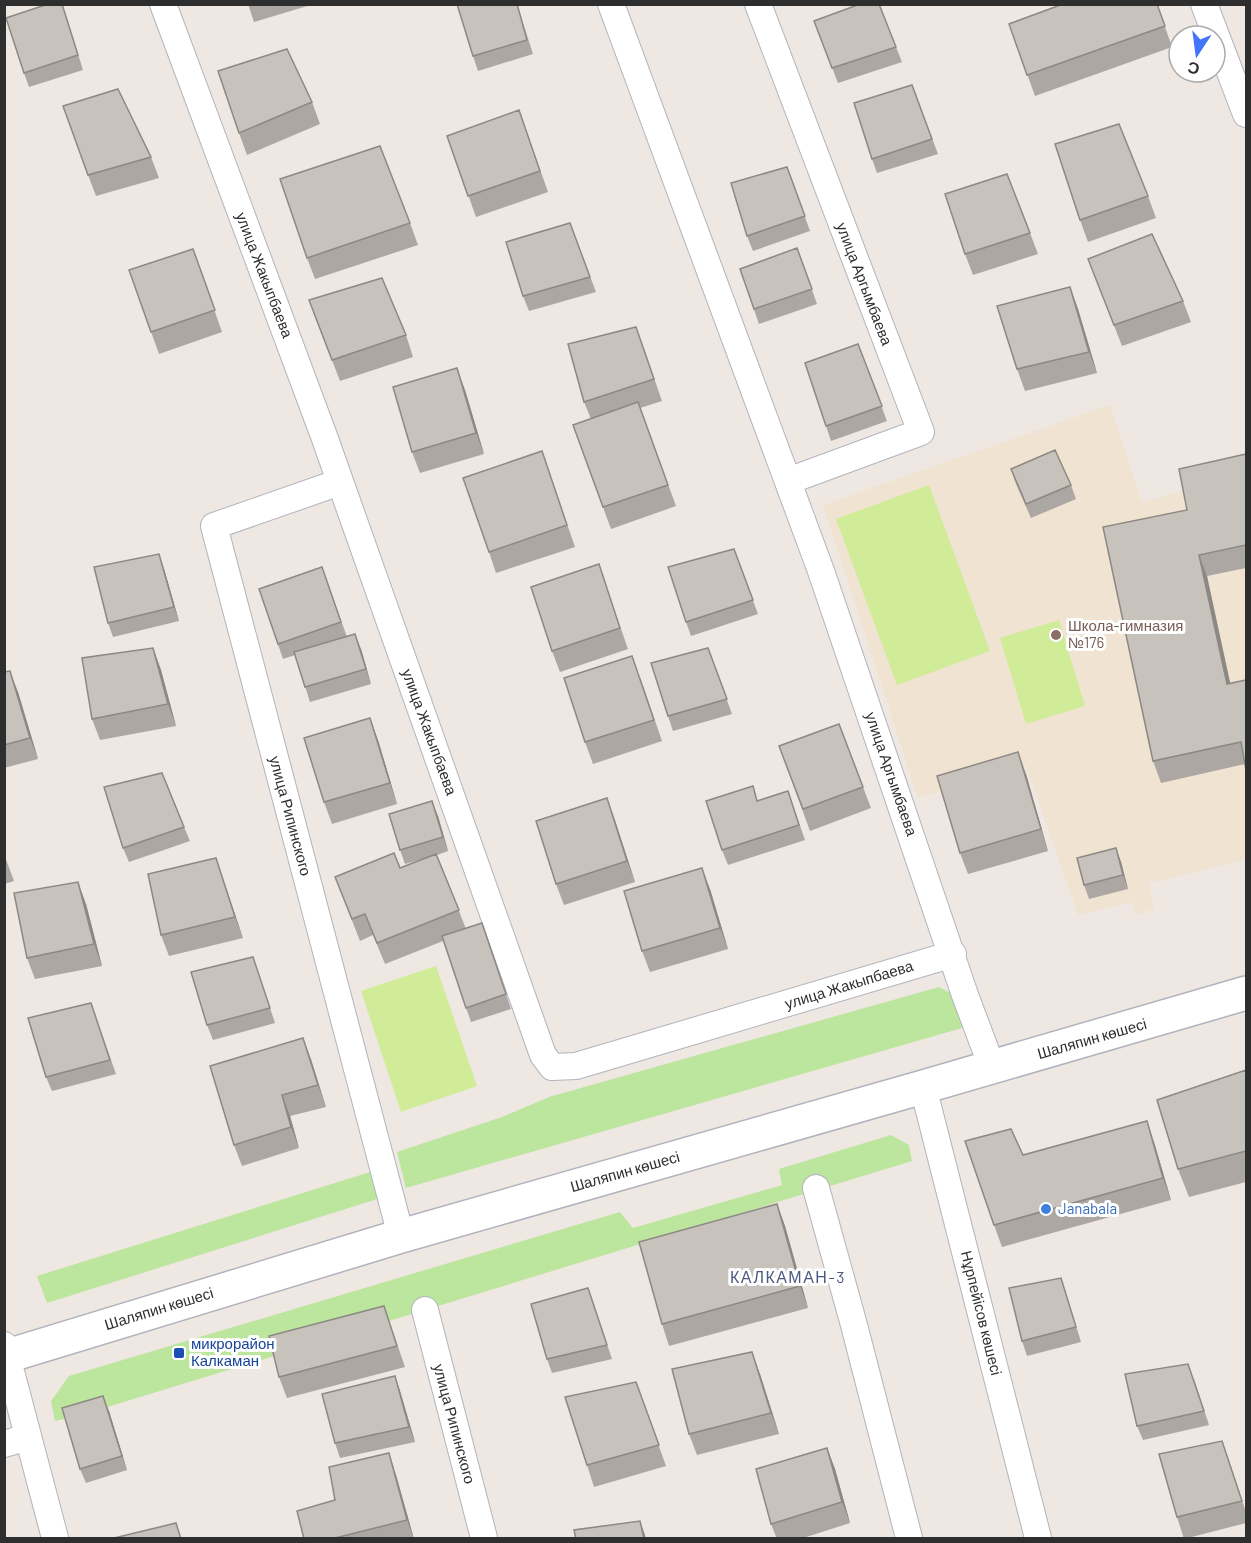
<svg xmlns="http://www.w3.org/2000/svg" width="1251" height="1543" font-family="Barlow,sans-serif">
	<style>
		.education { fill: #f0e3d1 }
		.green { fill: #bce59d }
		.pitch { fill: #d0ec99 }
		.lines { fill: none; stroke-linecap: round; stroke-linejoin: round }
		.street-casing { stroke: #b1b4be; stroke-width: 28 }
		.secondary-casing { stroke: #b1b4be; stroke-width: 36 }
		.street { stroke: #fff; stroke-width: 26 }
		.secondary { stroke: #fff; stroke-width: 33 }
		.wall { fill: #aca7a2 }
		.shaded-wall { fill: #8c8884 }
		.building { fill: #c8c2bc; stroke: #8c8884; stroke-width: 1.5 }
		.education-dot { fill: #8d6e63; stroke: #fff; stroke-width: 2 }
		.shop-dot { fill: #3f7fe0; stroke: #fff; stroke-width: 2 }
		.transit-dot { fill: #1a4fb4; stroke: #fff; stroke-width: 2 }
		.labels { text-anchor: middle; stroke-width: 6; stroke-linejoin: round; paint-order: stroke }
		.street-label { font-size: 15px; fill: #2e2e2e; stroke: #fff }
		.education-label { font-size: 15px; fill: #785e54; stroke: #fff; text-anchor: start }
		.shop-label { font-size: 15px; fill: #366cbe; stroke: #fff; text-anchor: start }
		.transit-label { font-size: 15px; fill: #164399; stroke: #fff; text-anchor: start }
		.neighbourhood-label { font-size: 16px; letter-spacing: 1.5px; fill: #4d5a80; stroke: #fff }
	</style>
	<rect width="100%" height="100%" fill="#efe7e1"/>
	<path class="education" d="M1110,405L1142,503L1246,471V859L1149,883L1154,909L1136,915L1132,902L1078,915L1026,765L918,798L823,505Z"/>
	<path class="green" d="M939,987L968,1002L976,1024L406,1188L397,1152L502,1117L549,1097Z
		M891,1135L909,1145L912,1161L78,1416L55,1421L51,1401L69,1376L620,1212L633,1228L782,1185L779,1169Z
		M383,1168L390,1195L47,1303L37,1276Z"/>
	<path class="pitch" d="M929,485L990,651L897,685L836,519Z
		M1059,620L1085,706L1026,724L1000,638Z
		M436,966L477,1086L401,1112L361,991Z"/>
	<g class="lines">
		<g class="street-casing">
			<path id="street" d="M163,4L324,436L543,1055L552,1067L576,1066L953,954
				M611,4L821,571L965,995L992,1067
				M758,4L921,432L788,481
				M1204,4L1246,114
				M340,482L214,526L401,1236
				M923,1087L1038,1538
				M816,1188L854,1325L909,1538
				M425,1310L484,1538
				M4,1345L55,1538
				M4,1444L28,1437"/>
		</g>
		<g class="secondary-casing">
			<path id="secondary" d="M4,1357L401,1236L923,1087L1246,993"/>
		</g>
		<use href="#street" class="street"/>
		<use href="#secondary" class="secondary"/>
	</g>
	<path class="wall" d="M248,4H314L254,22Z
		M517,4L533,54L478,71L473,56Z
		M1157,4L1172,47L1035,96L1009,24Z
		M66,15L83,70L29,87L24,73Z
		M814,21L896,47L902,62L838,83Z
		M912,85L938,154L877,173L872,159Z
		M312,102L320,124L247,155L239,133Z
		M519,110L548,192L476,217L447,136Z
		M151,157L159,178L96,196L88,175Z
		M787,167L810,231L753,251L747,236Z
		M1148,196L1156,218L1088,242L1080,220Z
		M410,223L418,245L315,279L307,258Z
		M570,223L596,292L529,311L523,296Z
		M1030,233L1038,254L973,275L965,254Z
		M797,248L817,304L759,324L740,269Z
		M193,249L222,332L159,354L129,270Z
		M1088,259L1183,301L1191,322L1122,346Z
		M1070,287L1078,309L1097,373L1025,391L1017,369Z
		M317,321L406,335L413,357L340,381Z
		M858,344L887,421L831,441L826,426Z
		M644,349L662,401L640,408L676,506L611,529L573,425L591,419L584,402Z
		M465,390L484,454L420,473L412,452Z
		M542,451L575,547L496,573L489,552Z
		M1246,454V568L1207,576L1245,764L1161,783L1153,761L1187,510Z
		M1011,469L1071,485L1076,499L1031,518L1016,484Z
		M734,549L758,614L691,636L686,622Z
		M322,567L347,637L361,649L371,684L310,702L295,655L283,659L259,589Z
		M164,569L179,621L113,637L108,623Z
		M606,586L628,649L560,672L552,651Z
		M153,648L161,670L176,726L100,740L92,719Z
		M708,648L732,714L673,731L668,716Z
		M4,672L18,692L38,759L4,768Z
		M640,677L662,741L593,764L585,742Z
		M839,724L871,808L810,831L779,746Z
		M378,740L397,804L332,824L324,802Z
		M1026,774L1048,851L968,874L960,853Z
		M788,791L805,840L728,865L722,850L758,801Z
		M607,798L635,882L564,905L556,884Z
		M438,816L448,851L437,855L466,929L482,923L511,1009L471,1022L443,941L385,964L373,935L360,941L335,877L400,868L426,858L405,864L400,850Z
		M184,827L190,841L129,862L123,848Z
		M1116,848L1121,862L1128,889L1089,899L1084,885Z
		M4,854L14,881L4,884Z
		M223,879L243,938L169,956L161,935Z
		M710,889L728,949L650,972L642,951Z
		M86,904L102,966L35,979L27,958Z
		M253,957L275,1023L213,1040L207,1025Z
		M91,1003L116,1074L52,1091L46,1077Z
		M303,1038L326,1107L290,1116L299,1148L242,1166L234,1145Z
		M1246,1070V1182L1189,1197L1178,1169Z
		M1154,1142L1171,1200L1002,1247L994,1225L1023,1155Z
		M777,1204L785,1226L808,1308L669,1346L662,1324Z
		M588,1288L612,1359L552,1373L547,1359Z
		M1066,1293L1081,1342L1027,1356L1022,1341Z
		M384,1306L405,1367L287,1398L279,1377Z
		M760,1374L779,1434L697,1455L689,1434Z
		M395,1376L400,1391L415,1442L340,1458L335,1443Z
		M1194,1379L1209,1425L1143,1440L1137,1426Z
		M636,1382L666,1466L594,1487L587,1465Z
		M109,1411L127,1470L86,1483L80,1469Z
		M1222,1441L1246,1512V1523L1184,1539L1177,1517Z
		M827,1448L835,1469L850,1523L800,1539H777L771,1524Z
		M396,1475L414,1539H304L335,1500Z"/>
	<path class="shaded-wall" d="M1070,287L1078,309L1097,373L1089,352Z
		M457,368L465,390L484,454L476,433Z
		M159,554L164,569L179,621L174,607Z
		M1199,555L1207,576L1235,705L1227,684Z
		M355,634L361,649L371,684L366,669Z
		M153,648L161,670L176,726L168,704Z
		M10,671L18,692L38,759L30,738Z
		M370,718L378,740L397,804L390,783Z
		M1018,752L1026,774L1048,851L1041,829Z
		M607,798L615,820L635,882L627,861Z
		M432,801L438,816L448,851L443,837Z
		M1116,848L1121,862L1128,889L1123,875Z
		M216,858L223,879L243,938L235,917Z
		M702,868L710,889L728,949L720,928Z
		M78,882L86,904L102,966L94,944Z
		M303,1038L311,1059L326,1107L318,1085Z
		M282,1095L290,1116L299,1148L291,1127Z
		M1147,1121L1154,1142L1171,1200L1163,1178Z
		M777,1204L785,1226L808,1308L800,1286Z
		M752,1352L760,1374L779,1434L771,1413Z
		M395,1376L400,1391L415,1442L409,1427Z
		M103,1396L109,1411L127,1470L122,1456Z
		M827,1448L835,1469L850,1523L842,1502Z
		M389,1453L396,1475L414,1539L407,1520Z
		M640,1521L645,1535L646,1539H644Z"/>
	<path class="building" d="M48,4H62L78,55L24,73L6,18Z
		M457,4H517L527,40L473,56Z
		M860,4H879L896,47L832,68L814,21Z
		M1063,4H1157L1165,26L1027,75L1009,24Z
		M287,49L312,102L239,133L218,71Z
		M912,85L932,139L872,159L854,103Z
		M118,89L151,157L88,175L63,106Z
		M519,110L540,171L468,196L447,136Z
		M1119,124L1148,196L1080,220L1055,144Z
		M380,146L410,223L307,258L280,179Z
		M787,167L805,216L747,236L731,183Z
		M1007,174L1030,233L965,254L945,194Z
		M570,223L590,277L523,296L506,242Z
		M1152,234L1183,301L1114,325L1088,259Z
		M797,248L812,289L754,309L740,269Z
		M193,249L215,310L151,332L129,270Z
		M382,278L406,335L332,360L309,300Z
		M1070,287L1089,352L1017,369L997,306Z
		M636,327L654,379L584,402L568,344Z
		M858,344L882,406L826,426L805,363Z
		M457,368L476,433L412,452L393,387Z
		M638,402L668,485L603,507L573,425Z
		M1055,450L1071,485L1026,504L1011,469Z
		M542,451L567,525L489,552L463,478Z
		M1246,454V545L1199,555L1227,684L1246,680V770L1241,742L1153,761L1103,527L1187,510L1179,469Z
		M734,549L753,600L686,622L668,567Z
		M159,554L174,607L108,623L94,567Z
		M599,564L620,628L552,651L531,587Z
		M322,567L341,622L278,644L259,589Z
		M355,634L366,669L305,687L294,652Z
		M153,648L168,704L92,719L82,658Z
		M708,648L727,699L668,716L651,663Z
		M632,656L654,720L585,742L564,678Z
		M10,671L30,738L4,745V672Z
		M370,718L390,783L324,802L304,738Z
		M839,724L863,787L803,809L779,746Z
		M1018,752L1041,829L960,853L937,776Z
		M162,773L184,827L123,848L104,787Z
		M753,786L757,801L788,791L799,825L722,850L706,801Z
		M607,798L627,861L556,884L536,821Z
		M432,801L443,837L400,850L389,814Z
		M1116,848L1123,875L1084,885L1077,858Z
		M394,853L400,868L436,854L459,910L377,943L365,914L352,919L335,877Z
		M216,858L235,917L161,935L148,874Z
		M702,868L720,928L642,951L624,891Z
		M78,882L94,944L27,958L14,893Z
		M482,923L506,994L466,1008L442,936Z
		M253,957L270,1008L207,1025L191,972Z
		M91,1003L110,1060L46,1077L28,1018Z
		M303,1038L318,1085L282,1095L291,1127L234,1145L210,1066Z
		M1246,1070V1151L1178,1169L1157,1100Z
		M1147,1121L1163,1178L994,1225L965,1141L1011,1129L1023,1155Z
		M777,1204L800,1286L662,1324L639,1242Z
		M1061,1278L1076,1327L1022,1341L1009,1288Z
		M588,1288L607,1345L547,1359L531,1304Z
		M384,1306L397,1346L279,1377L269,1336Z
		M752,1352L771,1413L689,1434L672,1369Z
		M1188,1364L1204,1411L1137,1426L1125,1374Z
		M395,1376L409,1427L335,1443L322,1394Z
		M636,1382L659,1445L587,1465L565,1397Z
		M103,1396L122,1456L80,1469L62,1408Z
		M1222,1441L1242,1501L1177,1517L1159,1454Z
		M827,1448L842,1502L771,1524L756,1469Z
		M389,1453L407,1520L331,1539H304L297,1511L335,1500L329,1467Z
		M640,1521L644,1539H576L574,1530Z
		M176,1523L181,1539H110Z"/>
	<circle class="education-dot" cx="1056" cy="635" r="6"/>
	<circle class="shop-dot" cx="1046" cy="1209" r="6"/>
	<rect class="transit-dot" x="173" y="1347" width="12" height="12" rx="3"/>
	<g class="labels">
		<g class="street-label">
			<text transform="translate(264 275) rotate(69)" y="5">улица Жакыпбаева</text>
			<text transform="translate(864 284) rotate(69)" y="5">улица Аргымбаева</text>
			<text transform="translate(429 732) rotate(70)" y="5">улица Жакыпбаева</text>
			<text transform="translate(891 774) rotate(71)" y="5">улица Аргымбаева</text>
			<text transform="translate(290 816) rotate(75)" y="5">улица Рипинского</text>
			<text transform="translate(849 985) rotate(-17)" y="5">улица Жакыпбаева</text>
			<text transform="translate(1092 1039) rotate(-16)" y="5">Шаляпин көшесі</text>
			<text transform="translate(625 1172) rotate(-16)" y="5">Шаляпин көшесі</text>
			<text transform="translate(159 1309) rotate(-17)" y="5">Шаляпин көшесі</text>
			<text transform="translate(981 1313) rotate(76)" y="5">Нұрпейісов көшесі</text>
			<text transform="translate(454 1424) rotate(75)" y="5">улица Рипинского</text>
		</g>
		<g class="education-label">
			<text x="1068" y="631">Школа-гимназия<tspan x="1068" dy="17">№176</tspan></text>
		</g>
		<g class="shop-label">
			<text x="1058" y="1214">Janabala</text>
		</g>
		<g class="transit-label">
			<text x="191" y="1349">микрорайон<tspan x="191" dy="17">Калкаман</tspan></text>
		</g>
		<g class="neighbourhood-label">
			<text x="788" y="1283">КАЛКАМАН-3</text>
		</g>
	</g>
	<rect width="1251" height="1543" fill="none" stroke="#2e2e2e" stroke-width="12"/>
	<g transform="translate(1197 54) rotate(193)"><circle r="28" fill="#ffffff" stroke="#ababab" stroke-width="1.5"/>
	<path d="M0-4.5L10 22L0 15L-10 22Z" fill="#4175fb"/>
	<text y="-9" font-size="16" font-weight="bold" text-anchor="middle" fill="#2e2e2e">С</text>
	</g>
</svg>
